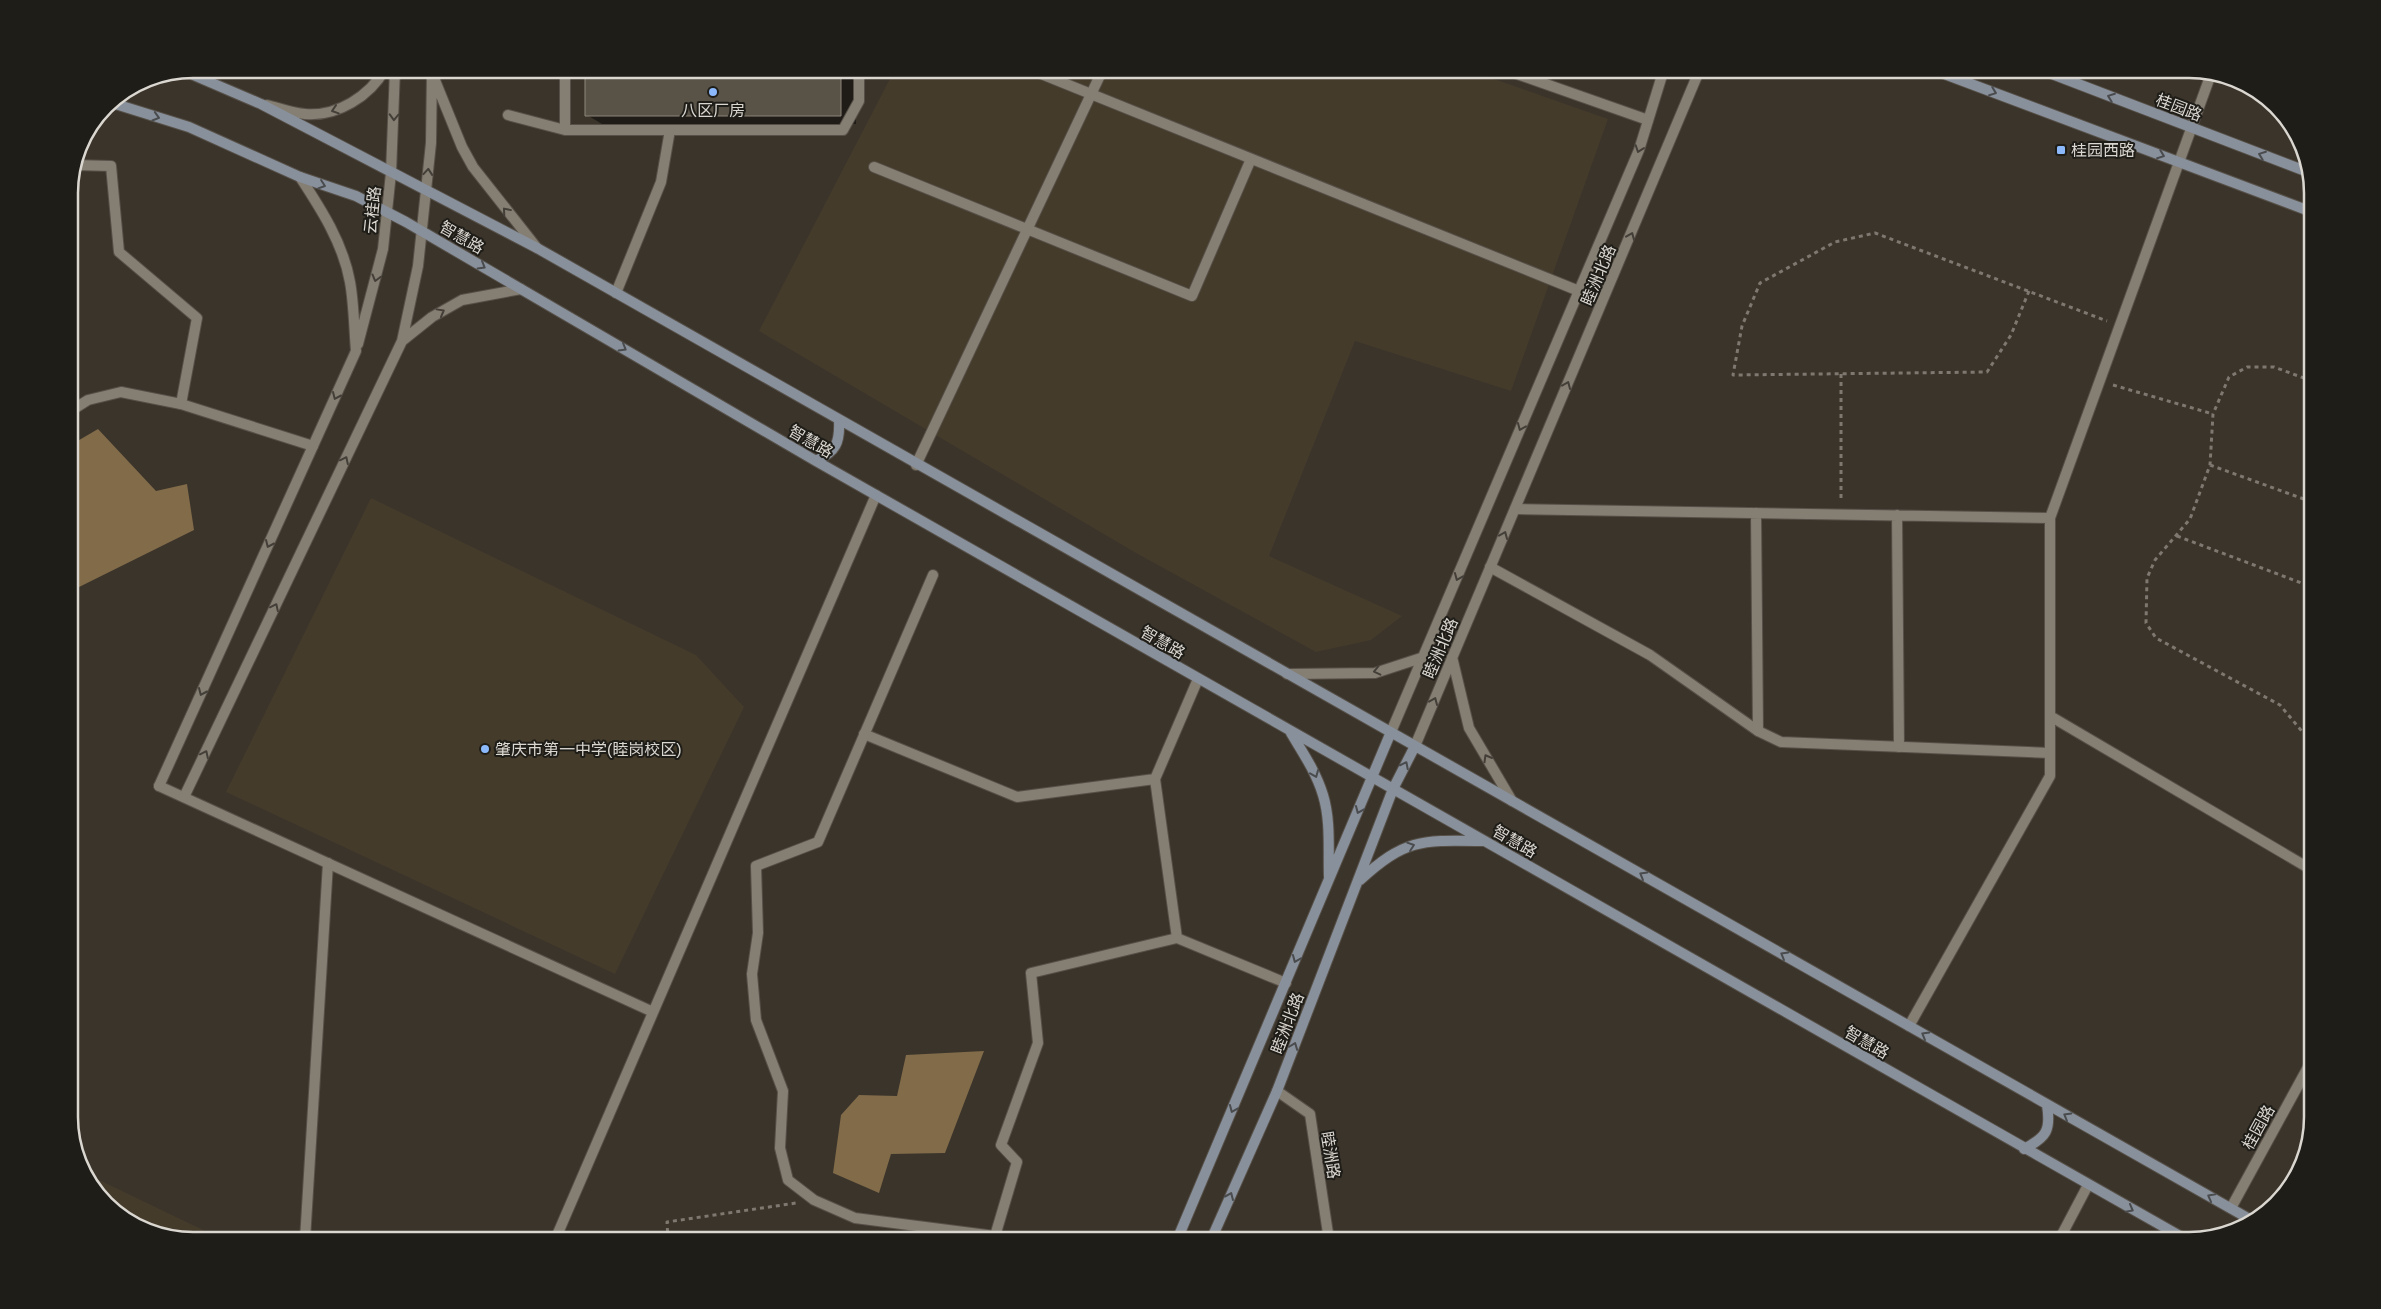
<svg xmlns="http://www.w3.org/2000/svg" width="2381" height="1309" font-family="Arial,'Noto Sans SC',sans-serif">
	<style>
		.built { fill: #453b2b }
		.water { fill: #816b49 }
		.shadow { fill: #0007 }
		.building { fill: #585247; stroke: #8d867b }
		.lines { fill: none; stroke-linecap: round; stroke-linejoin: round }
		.service-casing { stroke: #565048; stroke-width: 12 }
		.minor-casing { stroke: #565048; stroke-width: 12 }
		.tertiary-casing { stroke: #565048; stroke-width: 12 }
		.secondary-casing { stroke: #565048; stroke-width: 12 }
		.path { stroke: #7e7870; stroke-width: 3; stroke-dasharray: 4 4; stroke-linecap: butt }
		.service { stroke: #857e73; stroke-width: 10 }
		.minor { stroke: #857e73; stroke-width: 10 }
		.tertiary { stroke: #857e73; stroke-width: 10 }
		.secondary { stroke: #88909c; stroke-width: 10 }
		.oneway { stroke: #494b4d }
		.oneway2 { stroke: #433f38 }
		.poi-dot { fill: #8cb9fc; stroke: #1f1d18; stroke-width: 2 }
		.labels { text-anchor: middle; stroke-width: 4; stroke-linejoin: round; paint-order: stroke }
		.street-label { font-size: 16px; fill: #dad6d0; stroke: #1f1d18 }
		.poi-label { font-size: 16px; fill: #dad6d0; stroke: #1f1d18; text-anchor: start }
		.rim { fill: none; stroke: #dad6d0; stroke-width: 2.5 }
	</style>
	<rect width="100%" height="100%" fill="#3b342b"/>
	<path class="built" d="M895,69H1466L1608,119L1511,391L1355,341L1269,556L1402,616L1371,640L1316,652L1136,553L759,331Z
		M371,498L696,655L744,707L615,974L226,792Z
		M97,1179L224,1240H193L138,1227L93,1188Z"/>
	<path class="water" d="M98,429L156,491L187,484L194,530L69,592V446Z
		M984,1051L945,1153L891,1154L879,1193L833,1173L841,1115L859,1095L897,1096L906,1055Z"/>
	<path class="shadow" d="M587,69H856V124H602L587,115Z"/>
	<path class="building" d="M585,69H841V116H585Z"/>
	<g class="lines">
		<g class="service-casing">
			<path id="service" d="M565,69V130
				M1029,69L1579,291
				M508,115L565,130H843L859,101V69
				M74,165L111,166L119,252L197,318L181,404
				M874,167L1192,296L1251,159
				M616,293L661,182L670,130
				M916,465L1103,69
				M1490,567L1650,655L1758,731L1781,742L2050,753
				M864,734L1017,797L1155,779L1177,938
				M1155,779L1198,679
				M995,1236L1017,1162L1001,1145L1038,1043L1031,973L1177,938L1286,983
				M305,1240L328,863"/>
		</g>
		<g class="minor-casing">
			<path id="minor" d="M1503,69L1648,120
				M69,412L88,400L121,392L181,404L313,446
				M1515,509L2050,518
				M1756,513L1758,731
				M1897,515L1899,747
				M933,575L818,842L756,866L758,933L752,974L756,1020L783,1091L780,1148L788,1180L814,1200L855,1218L995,1236L1003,1240
				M2050,716L2312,870
				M159,786L653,1012
				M1909,1026L2050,776V518L2211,74
				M1277,1091L1310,1114L1329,1240
				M2231,1208L2312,1060
				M555,1240L876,495
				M2059,1240L2088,1185"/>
		</g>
		<g class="tertiary-casing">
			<path id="tertiary" d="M434,78L462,147L473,167L537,248
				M267,105C279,108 292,113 305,114C337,117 370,96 385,69
				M402,341L432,317L462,300L521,289
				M358,344L383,249L391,173L395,69
				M1452,657L1469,728L1512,801
				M1287,674L1375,673L1424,657
				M1391,732L1639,150L1664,69
				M1415,746L1700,69
				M159,786L356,351C354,328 354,304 350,282C343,243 321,209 300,177
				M184,797L402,341L418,266L431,143L432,69"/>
		</g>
		<g class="secondary-casing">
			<path id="secondary" d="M1931,69L2312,212
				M2039,69L2308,172
				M184,71L261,104L537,248L2253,1221
				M109,102L189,127L300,177L356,196L406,222L816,461L2187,1240
				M816,461C836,451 840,443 839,421
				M1291,733C1303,753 1316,772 1323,795C1331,821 1328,850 1329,877
				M1360,880C1406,838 1422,840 1483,841
				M2024,1149C2047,1137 2051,1130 2047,1105
				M1177,1240L1391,732
				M1211,1240L1277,1091L1393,789L1415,746"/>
		</g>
		<path class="path" d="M2029,291L2011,335L1987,372L1733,375L1742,326L1760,283L1835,242L1875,233L2107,321
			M1841,374V501
			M2312,381L2274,367H2247L2229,377L2213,414L2210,465L2190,519L2155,560L2147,578L2146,623L2156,638L2280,705L2305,735L2312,737
			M2113,385L2213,414
			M2210,465L2312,502
			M2177,536L2312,587
			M668,1240L667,1222L796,1203"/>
		<use href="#service" class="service"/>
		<use href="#minor" class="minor"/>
		<use href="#tertiary" class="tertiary"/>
		<use href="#secondary" class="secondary"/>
	</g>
	<defs><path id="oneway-chevron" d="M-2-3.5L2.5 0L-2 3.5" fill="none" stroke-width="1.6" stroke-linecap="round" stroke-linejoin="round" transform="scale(1.25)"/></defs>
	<g class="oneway">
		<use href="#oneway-chevron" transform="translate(1993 92) rotate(21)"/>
		<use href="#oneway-chevron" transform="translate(2111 97) rotate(-159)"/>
		<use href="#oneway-chevron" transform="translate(156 117) rotate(17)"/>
		<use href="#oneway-chevron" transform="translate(2161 155) rotate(21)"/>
		<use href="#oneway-chevron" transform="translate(2262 155) rotate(-159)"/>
		<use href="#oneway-chevron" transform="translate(322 185) rotate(19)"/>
		<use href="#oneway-chevron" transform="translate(482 266) rotate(30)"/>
		<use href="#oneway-chevron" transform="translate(623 348) rotate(30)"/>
		<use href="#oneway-chevron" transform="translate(1405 765) rotate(-63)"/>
		<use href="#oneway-chevron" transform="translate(1315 774) rotate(68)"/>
		<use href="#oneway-chevron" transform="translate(1359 810) rotate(113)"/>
		<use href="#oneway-chevron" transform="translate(1411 846) rotate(-19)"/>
		<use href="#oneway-chevron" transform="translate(1643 875) rotate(-150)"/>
		<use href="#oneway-chevron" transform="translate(1784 955) rotate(-150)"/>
		<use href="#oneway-chevron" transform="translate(1296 959) rotate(113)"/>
		<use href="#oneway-chevron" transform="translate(1925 1035) rotate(-150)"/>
		<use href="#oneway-chevron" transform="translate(1294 1046) rotate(-69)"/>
		<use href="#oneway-chevron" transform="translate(1233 1109) rotate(113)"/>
		<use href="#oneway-chevron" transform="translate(2067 1116) rotate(-150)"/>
		<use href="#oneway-chevron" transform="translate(1230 1196) rotate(-66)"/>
		<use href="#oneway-chevron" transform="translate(2211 1197) rotate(-151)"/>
		<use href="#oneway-chevron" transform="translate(2130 1209) rotate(29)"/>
	</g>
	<g class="oneway2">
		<use href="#oneway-chevron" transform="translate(335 110) rotate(162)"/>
		<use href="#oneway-chevron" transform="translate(394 117) rotate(92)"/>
		<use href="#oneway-chevron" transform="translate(1639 149) rotate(109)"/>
		<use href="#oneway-chevron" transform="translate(428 172) rotate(-85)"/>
		<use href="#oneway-chevron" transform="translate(506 211) rotate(-130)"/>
		<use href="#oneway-chevron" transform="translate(1631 236) rotate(-67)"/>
		<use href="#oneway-chevron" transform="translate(376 278) rotate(105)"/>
		<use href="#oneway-chevron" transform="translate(441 312) rotate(-29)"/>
		<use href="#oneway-chevron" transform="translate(1567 385) rotate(-67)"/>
		<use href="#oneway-chevron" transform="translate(336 396) rotate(114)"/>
		<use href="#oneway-chevron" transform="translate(1521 427) rotate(113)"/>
		<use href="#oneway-chevron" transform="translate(345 460) rotate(-64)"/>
		<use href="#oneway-chevron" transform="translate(1504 535) rotate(-67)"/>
		<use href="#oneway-chevron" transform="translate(269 544) rotate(114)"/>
		<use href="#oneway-chevron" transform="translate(1458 577) rotate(113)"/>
		<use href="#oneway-chevron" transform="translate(275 607) rotate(-64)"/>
		<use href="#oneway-chevron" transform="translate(1377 671) rotate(167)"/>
		<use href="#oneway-chevron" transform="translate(202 692) rotate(114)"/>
		<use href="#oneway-chevron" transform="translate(1434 701) rotate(-67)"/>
		<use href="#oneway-chevron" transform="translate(205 754) rotate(-64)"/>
		<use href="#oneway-chevron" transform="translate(1487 758) rotate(-120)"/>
	</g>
	<g class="poi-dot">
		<circle cx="713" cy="92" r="5"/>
		<rect x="2056" y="145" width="10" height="10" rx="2.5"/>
		<circle cx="485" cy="749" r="5"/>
	</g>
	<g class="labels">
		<g class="street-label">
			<text transform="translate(2179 107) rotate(21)" y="6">桂园路</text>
			<text transform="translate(372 210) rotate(-84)" y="6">云桂路</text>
			<text transform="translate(462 237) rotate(30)" y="6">智慧路</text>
			<text transform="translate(1598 275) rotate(-67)" y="6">睦洲北路</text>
			<text transform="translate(811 441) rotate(30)" y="6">智慧路</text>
			<text transform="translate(1163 642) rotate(30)" y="6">智慧路</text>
			<text transform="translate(1440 648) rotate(-67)" y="6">睦洲北路</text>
			<text transform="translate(1515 841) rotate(30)" y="6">智慧路</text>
			<text transform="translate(1287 1023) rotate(-69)" y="6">睦洲北路</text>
			<text transform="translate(1867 1042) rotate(30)" y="6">智慧路</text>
			<text transform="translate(2258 1127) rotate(-61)" y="6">桂园路</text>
			<text transform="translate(1331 1155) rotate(81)" y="6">睦洲路</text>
		</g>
		<g class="poi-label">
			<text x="713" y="116" text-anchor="middle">八区厂房</text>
			<text x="2071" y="156">桂园西路</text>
			<text x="495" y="755">肇庆市第一中学(睦岗校区)</text>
		</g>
	</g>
	<path d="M0 0H2381V1309H0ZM193 78H2189A115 115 0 0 1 2304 193V1117A115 115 0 0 1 2189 1232H193A115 115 0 0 1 78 1117V193A115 115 0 0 1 193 78Z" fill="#1f1d18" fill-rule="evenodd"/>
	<path class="rim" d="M193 78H2189A115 115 0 0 1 2304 193V1117A115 115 0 0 1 2189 1232H193A115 115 0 0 1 78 1117V193A115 115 0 0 1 193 78Z"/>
</svg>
